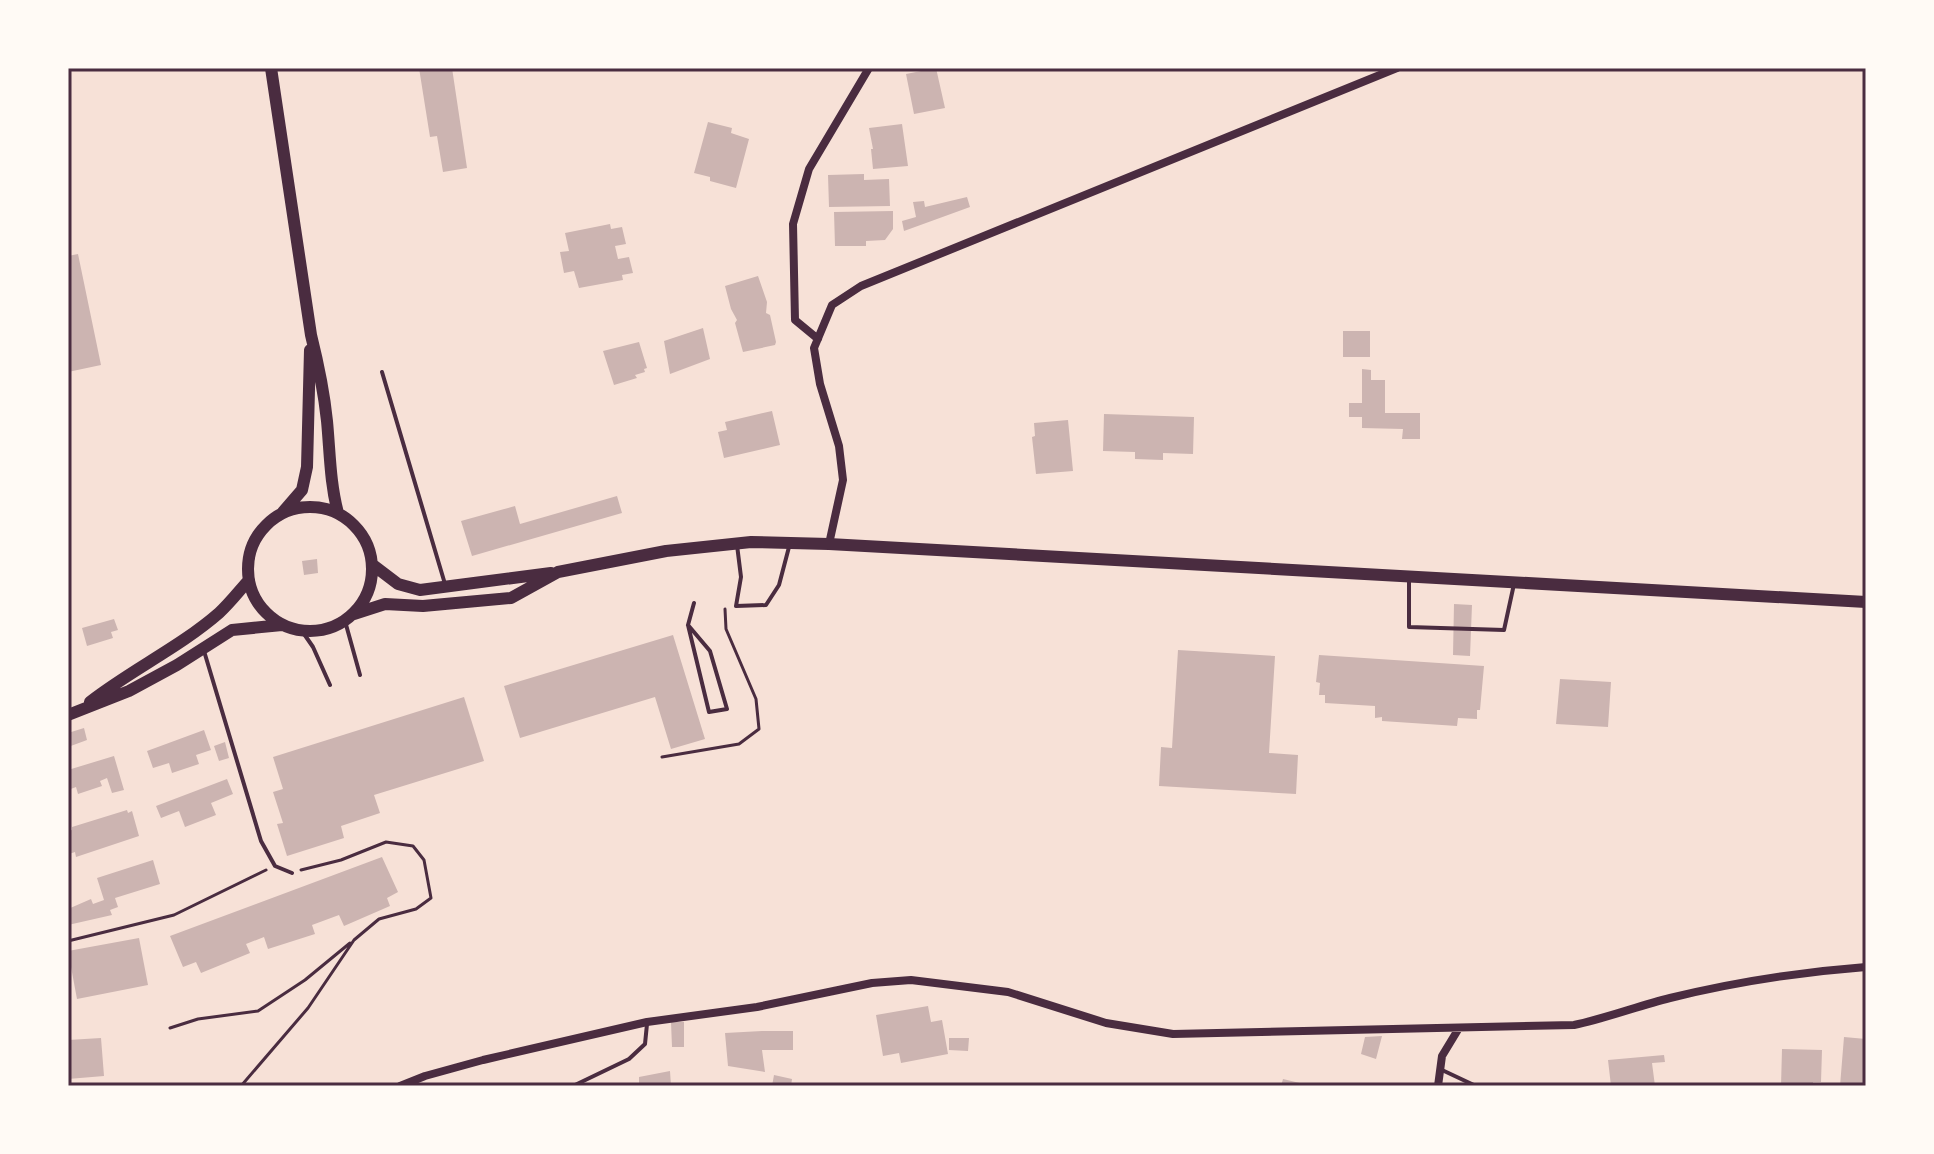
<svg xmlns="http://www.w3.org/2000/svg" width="1934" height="1154" font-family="Figtree,sans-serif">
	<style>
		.building { fill: #ccb4b1 }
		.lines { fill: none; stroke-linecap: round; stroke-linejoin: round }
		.path { stroke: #4a2c40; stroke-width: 3 }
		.service { stroke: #4a2c40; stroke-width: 4 }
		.minor { stroke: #4a2c40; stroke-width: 8 }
		.primary { stroke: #4a2c40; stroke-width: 12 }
		.neatline { fill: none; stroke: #4a2c40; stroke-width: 3 }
	</style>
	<rect width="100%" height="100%" fill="#f7e1d7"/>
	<path class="building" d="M419,68H452L467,168L443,172L437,136L430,137Z
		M936,68L945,108L914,114L906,74Z
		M708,122L732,128L731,133L749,139L736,188L710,181V177L694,173Z
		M902,124L908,166L873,169L871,149H873L869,128Z
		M864,174V180L889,179L890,206L829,207L828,175Z
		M967,197L970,207L904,231L902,221L916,217L913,202L924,201L925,207Z
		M893,211V229L885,240L866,241V246H835L834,212Z
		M610,224L611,229L622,227L626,244L615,246L618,259L629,257L633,273L622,275L623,280L579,288L574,271L564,273L560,252L569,251L565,233Z
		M78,254L101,365L68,372V256Z
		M758,276L767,302L766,313L770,315L776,342L775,345L743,352L735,323L737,320L731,309L725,286Z
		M703,328L710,359L670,374L664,341Z
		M1343,331H1370V357H1343Z
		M639,342L647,368L644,369L645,372L635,375L637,378L614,385L603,351Z
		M1362,369L1371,370V380H1385V413H1420V439H1402L1403,429L1362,428V417H1349V403H1362Z
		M772,411L780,445L724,458L718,432L727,430L725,422Z
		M1104,414L1194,417L1193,454L1163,453V460L1135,459V452L1103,451Z
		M1068,420L1073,471L1036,474L1032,437L1035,436L1034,423Z
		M617,496L622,513L472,556L461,521L515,506L520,524Z
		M317,559L318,573L304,575L302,561Z
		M1454,604L1472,605L1470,656L1453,655Z
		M114,619L118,630L111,632L113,638L87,646L82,628Z
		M673,635L705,739L671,749L655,697L520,738L504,686Z
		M1178,650L1275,656L1269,753L1298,755L1296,794L1159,786L1161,747L1172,748Z
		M1319,655L1484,666L1480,710H1477V719L1458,718L1457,726L1382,721V717L1375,718V706L1325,703V695H1319L1320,683L1316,682Z
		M1560,679L1611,682L1608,727L1556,724Z
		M464,697L484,761L374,795L380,813L341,826L344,838L287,856L277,824L283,823L273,792L283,789L273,757Z
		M84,728L87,740L68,747V733Z
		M204,730L211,750L196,755L199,764L172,773L169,763L153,768L147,751Z
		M225,742L229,758L219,761L214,746Z
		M114,756L124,790L112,793L107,778L100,781L102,786L78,794L76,787L68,790V770Z
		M227,779L233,794L211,803L216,815L185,827L179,811L161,818L156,806Z
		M127,810L128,813L132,811L139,836L76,857L75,852L69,854L68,831L72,830V827Z
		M382,857L398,892L387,898L390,906L344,926L339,915L312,925L315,934L268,949L264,937L246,944L250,953L201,973L196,962L183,967L170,936Z
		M153,860L160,884L115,898L118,907L110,910L112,915L68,925V909L91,899L93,904L104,900L97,878Z
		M139,938L148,985L77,999L68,951Z
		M928,1006L931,1022L942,1020L948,1054L901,1063L899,1053L883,1056L876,1015Z
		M671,1022H684V1047H672Z
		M762,1031H793V1050H762L765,1072L728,1066L725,1033Z
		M1382,1036L1376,1059L1361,1054L1365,1037Z
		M1844,1037L1866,1039V1086H1840Z
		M101,1038L104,1076L68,1079V1040Z
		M949,1038H969L968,1051L949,1050Z
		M1782,1049L1822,1050L1821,1082H1813V1086H1781Z
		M1664,1055L1665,1062L1652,1063L1655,1086H1611L1608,1060Z
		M670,1071L671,1086H639V1077Z
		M774,1075L792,1079L791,1086H772Z
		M1283,1079L1308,1085V1086H1281Z"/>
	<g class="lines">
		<path class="path" d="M662,757L739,744L759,729L756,699L726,629L725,609
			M68,941L174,915L266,870
			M170,1028L198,1019L258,1011L305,980L350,943
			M241,1086L308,1008L354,940L379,919L416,909L431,898L424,860L413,846L386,842L341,860L301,870"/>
		<path class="service" d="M382,372L445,584
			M737,545L741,577L736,606L766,605L779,585L789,547
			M1409,578V627L1504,630L1514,584
			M345,621L360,675
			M688,625L710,651L727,709L709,712L688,625L694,603
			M302,631L313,647L330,685
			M204,651L261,841L275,866L292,873
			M1442,1070L1476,1086
			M575,1085L629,1059L645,1044L647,1024"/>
		<path class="minor" d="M818,339L795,320L793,224L809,169L869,68
			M829,544L843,480L839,446L820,384L814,348L832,305L861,286L1397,68
			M400,1086L425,1076L483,1060L647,1022L757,1007L872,983L911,980L1008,992L1106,1023L1173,1034L1574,1025C1607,1018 1638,1006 1670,998C1735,982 1800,972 1866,967
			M1438,1086L1442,1056L1459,1028"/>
		<path class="primary" d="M271,68L311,335C318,363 324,392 327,421C330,453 330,483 338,513
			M248 569a62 62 0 1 1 124 0a62 62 0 1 1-124 0Z
			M283,512L302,490L307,467L310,350
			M373,565L398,584L420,590L551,573
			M354,614L385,604L423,606L511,598L558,572L666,551L751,542L829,544L1866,602
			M90,702C131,670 180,647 219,613C230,603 239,591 249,580
			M68,715L129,691L177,665L232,630L282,625"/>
	</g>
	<rect width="1934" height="1154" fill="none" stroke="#fffaf5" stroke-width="140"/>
	<rect x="70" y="70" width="1794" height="1014" class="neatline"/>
</svg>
